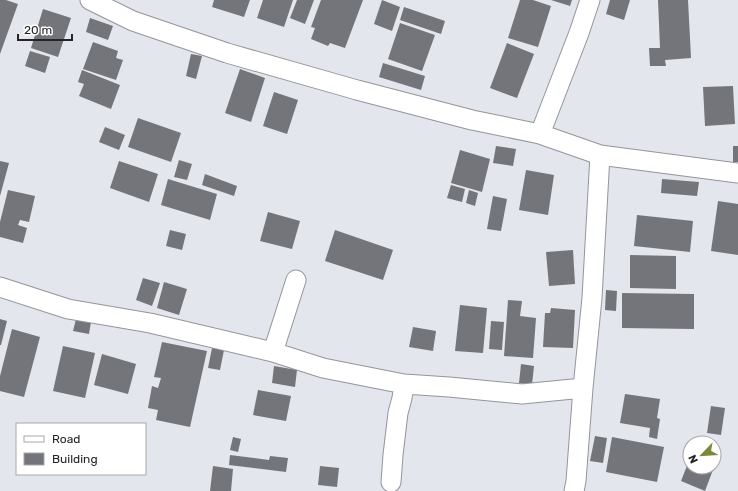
<svg xmlns="http://www.w3.org/2000/svg" width="738" height="491" font-family="Rubik,sans-serif">
	<style>
		.building { fill: #73757b }
		.lines { fill: none; stroke-linecap: round; stroke-linejoin: round }
		.street-casing { stroke: #93959b; stroke-width: 21 }
		.street { stroke: #fff; stroke-width: 19 }
	</style>
	<rect width="100%" height="100%" fill="#e3e6ec"/>
	<path class="building" d="M0,0H6L18,4L0,54Z
		M214,0H250L244,17L212,7Z
		M263,0H293L284,27L257,18Z
		M297,0H314L305,24L290,18Z
		M321,0H363L345,48L330,43L328,46L311,39L315,28L311,27Z
		M382,0L400,7L392,31L374,24Z
		M520,0H533L551,6L538,47L508,38Z
		M551,0H572L570,6Z
		M610,0H630L624,20L606,14Z
		M658,0H688L691,58L665,60L666,66H650L649,48H660Z
		M404,7L445,21L441,34L400,20Z
		M43,9L71,18L58,57L31,48Z
		M90,18L113,26L108,40L86,32Z
		M400,23L435,35L422,71L388,59Z
		M93,42L118,51L116,58L123,60L116,80L83,69Z
		M507,43L534,54L517,98L490,88Z
		M30,51L50,57L45,73L25,66Z
		M191,54L202,56L196,79L186,76Z
		M383,63L425,76L421,90L379,77Z
		M240,69L265,78L251,122L225,113Z
		M82,70L120,85L111,109L79,96L84,84L78,82Z
		M733,86L735,124L705,126L703,87Z
		M274,92L298,100L287,134L263,126Z
		M138,118L181,133L171,162L128,147Z
		M105,127L125,135L119,150L99,142Z
		M496,146L516,149L513,166L493,163Z
		M733,146H738V162H733Z
		M460,150L490,159L482,192L451,183Z
		M179,160L192,164L187,180L174,177Z
		M0,161L9,163L0,196Z
		M119,161L158,174L149,202L110,188Z
		M526,170L554,175L548,215L519,210Z
		M205,174L237,186L234,196L202,185Z
		M168,179L217,194L210,220L161,205Z
		M662,179L699,182L697,196L661,193Z
		M451,185L465,189L462,202L447,198Z
		M8,190L35,196L29,222L20,220L18,225L27,228L23,243L0,237V222Z
		M469,190L478,193L475,206L466,203Z
		M493,196L507,199L501,231L487,229Z
		M718,201L738,204V255L711,251Z
		M268,212L300,221L292,249L260,241Z
		M637,215L693,221L690,252L634,246Z
		M170,230L186,234L182,250L166,246Z
		M335,230L393,250L383,280L325,261Z
		M573,250L575,284L549,286L546,252Z
		M630,255L676,256V289L630,288Z
		M143,278L160,283L152,306L136,300Z
		M164,282L187,289L179,315L157,308Z
		M606,290L617,291L616,311L605,310Z
		M622,293L694,294V329L622,328Z
		M508,300L522,301L520,316L536,318L533,358L504,356Z
		M460,305L487,308L483,353L455,351Z
		M551,308L575,310L573,348L543,347L545,313H550Z
		M0,319L7,321L1,345H0Z
		M76,319L91,322L89,334L73,331Z
		M491,321L504,322L502,350L489,349Z
		M413,327L436,331L433,351L409,347Z
		M12,329L40,337L24,397L0,391V376Z
		M162,342L207,351L190,427L156,420L158,410L148,408L152,386L158,388L161,378L154,377Z
		M63,346L95,353L85,398L53,391Z
		M212,348L224,350L220,370L208,368Z
		M102,354L136,364L128,394L94,385Z
		M521,364L534,366L532,385L519,383Z
		M274,366L297,370L295,387L272,383Z
		M258,390L291,396L286,421L253,415Z
		M625,394L660,399L657,418L660,419L657,439L649,437L650,428L620,423Z
		M711,406L725,408L721,435L707,433Z
		M595,436L607,438L603,463L590,461Z
		M233,437L241,439L238,452L230,450Z
		M612,437L664,447L657,482L606,472Z
		M230,455L269,460L270,456L288,458L286,472L229,465Z
		M690,458V467H714L705,491L681,481Z
		M213,466L233,469L231,491H210Z
		M320,466L339,468L337,487L318,485Z"/>
	<g class="lines">
		<g class="street-casing">
			<path id="street" d="M90,0L133,21L227,53L357,90L472,120L540,134L600,155L738,173
				M540,134L579,33L590,0
				M0,287L68,309L150,323L273,352L323,368L404,384L449,387L522,394L583,388
				M273,352L296,280
				M391,482L393,455L398,413L402,398L404,384
				M574,491L576,481L583,388L592,298L600,155"/>
		</g>
		<use href="#street" class="street"/>
	</g>
	<rect x="16" y="423" width="130" height="52" fill="#ffffff" stroke="#a7a7a9"/>
	<rect x="24" y="436" width="20" height="6" fill="#ffffff" stroke="#a7a7a9"/>
	<text x="52" y="443" font-size="12" fill="#242427">Road</text>
	<rect x="24" y="453" width="20" height="12" fill="#73757b" stroke="#a7a7a9"/>
	<text x="52" y="463" font-size="12" fill="#242427">Building</text>
	<g transform="translate(702 455) rotate(245)"><circle r="19" fill="#ffffff" stroke="#a7a7a9"/>
	<path d="M0-3L7 15L0 10L-7 15Z" fill="#788938"/>
	<text y="-6" font-size="11" font-weight="bold" text-anchor="middle" fill="#242427">N</text>
	</g>
	<path d="M18 34v6h54v-6" fill="none" stroke="#242427" stroke-width="2"/>
	<text x="24" y="34" font-size="12" fill="#242427" stroke="#ffffff" stroke-width="3" paint-order="stroke">20 m</text>
</svg>
